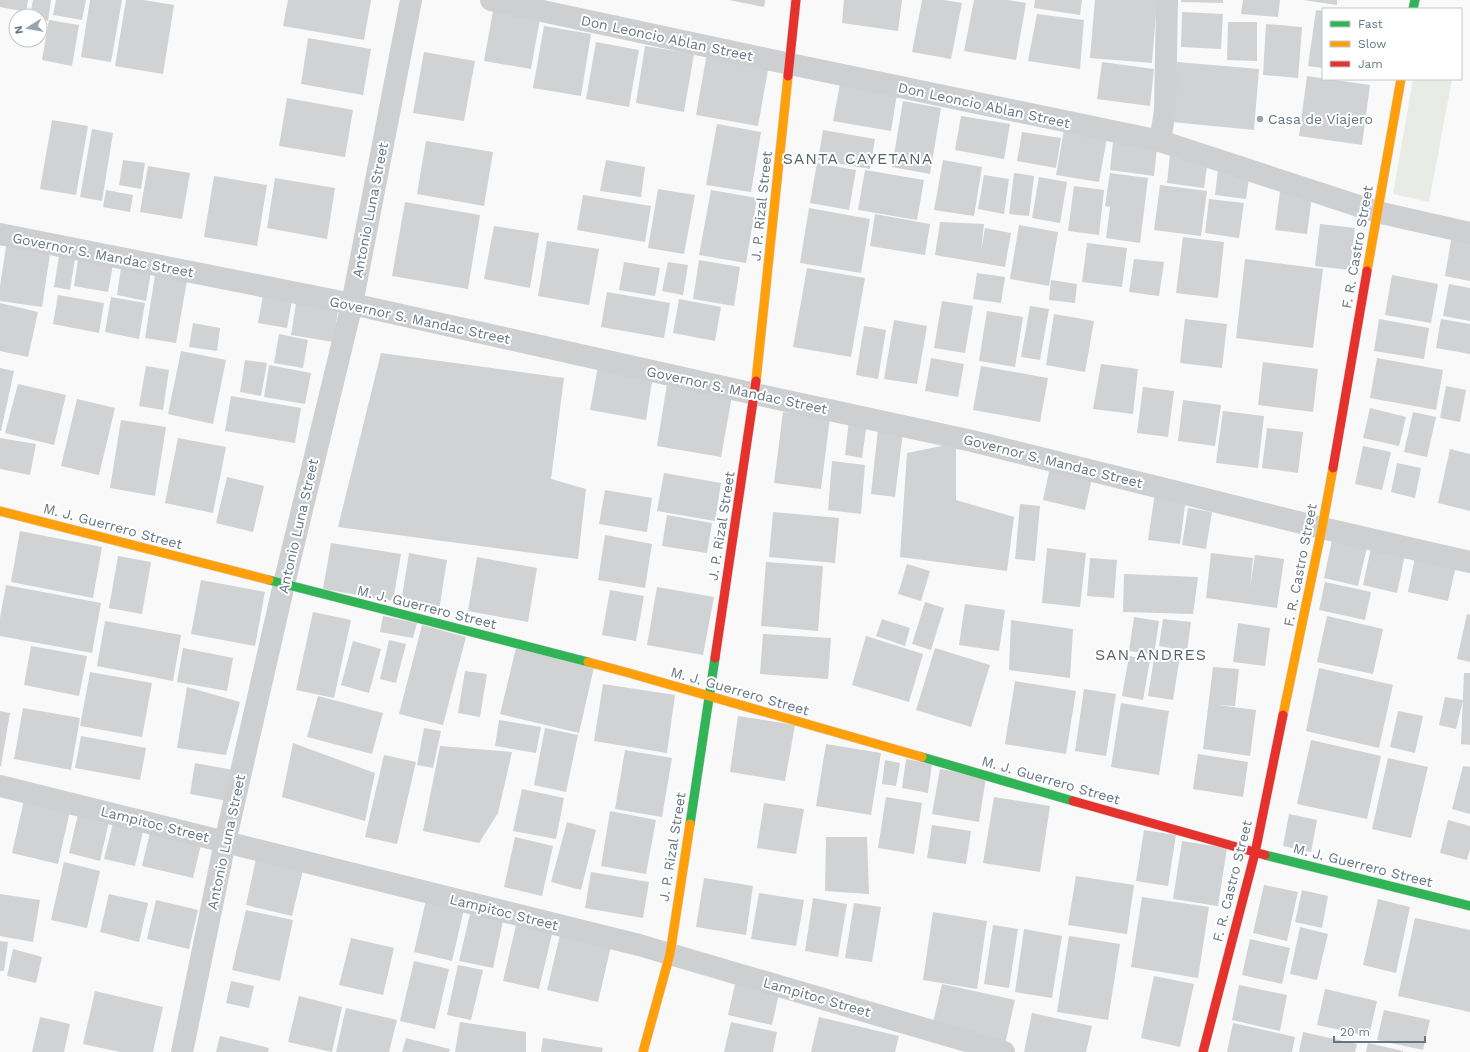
<svg xmlns="http://www.w3.org/2000/svg" width="1470" height="1052" font-family="'Work Sans',sans-serif">
	<style>
		.green { fill: #e8ebe6 }
		.building { fill: #d0d2d3 }
		.lines { fill: none; stroke-linecap: round; stroke-linejoin: round }
		.fast-casing { stroke: #d5d6d7; stroke-width: 10 }
		.slow-casing { stroke: #d5d6d7; stroke-width: 10 }
		.jam-casing { stroke: #d5d6d7; stroke-width: 10 }
		.street { stroke: #cecfd0; stroke-width: 22 }
		.fast { stroke: #30b455; stroke-width: 9 }
		.slow { stroke: #ff9f0a; stroke-width: 9 }
		.jam { stroke: #e5322d; stroke-width: 9 }
		.poi-dot { fill: #99a4ac; stroke: #fff; stroke-width: 1.5 }
		.labels { text-anchor: middle; stroke-width: 4; stroke-linejoin: round; paint-order: stroke }
		.street-label { font-size: 14px; fill: #657683; stroke: #fff }
		.poi-label { font-size: 14px; fill: #657683; stroke: #fff; text-anchor: start }
		.quarter-label { font-size: 16px; letter-spacing: 1px; fill: #57646e; stroke: #fff }
	</style>
	<rect width="100%" height="100%" fill="#f9f9f9"/>
	<path class="green" d="M1413,79H1452L1429,202L1393,194Z"/>
	<path class="building" d="M0,0H28L26,12L0,7Z
		M33,0H51L48,21L40,19V16H30Z
		M56,0H86L82,20L53,15Z
		M90,0H122L111,62L81,57Z
		M126,0H143L174,5L163,74L115,66Z
		M288,0H371L364,40L283,26Z
		M729,0H765L764,7Z
		M844,0H902L898,31L842,23Z
		M922,0H944L962,3L951,59L912,52Z
		M974,0H1008L1026,3L1016,60L964,51Z
		M1035,0H1082L1080,15L1034,8Z
		M1095,0H1157L1152,63L1090,58Z
		M1181,0H1223V3L1181,2Z
		M1243,0H1280L1278,17L1241,14Z
		M1303,0H1337V5Z
		M494,5L541,13L531,69L484,61Z
		M1316,10L1323,11V68L1308,66Z
		M1182,12L1223,14L1221,49L1181,47Z
		M1037,14L1084,20L1080,69L1028,61Z
		M49,20L79,25L72,66L42,60Z
		M1228,22H1257V61L1227,60Z
		M1266,24L1302,27L1298,78L1263,75Z
		M544,26L591,34L581,96L533,88Z
		M308,38L371,49L363,95L301,84Z
		M596,42L639,50L629,107L586,99Z
		M645,46L694,54L684,112L636,103Z
		M424,52L475,61L464,121L413,113Z
		M707,53L769,64L758,126L696,115Z
		M1102,62L1154,69L1150,106L1097,99Z
		M1177,62L1259,69L1254,130L1172,122Z
		M1307,76L1370,85L1362,145L1299,136Z
		M840,84L897,94L891,131L833,121Z
		M287,98L353,110L345,157L279,146Z
		M903,101L941,108L930,174L892,167Z
		M961,116L1010,124L1004,159L955,150Z
		M52,120L88,126L76,195L40,189Z
		M717,124L761,132L751,192L706,185Z
		M92,129L113,133L102,201L80,197Z
		M823,130L875,139L870,169L818,160Z
		M1064,130L1107,138L1099,182L1056,175Z
		M1022,132L1061,138L1056,168L1017,161Z
		M426,141L493,152L484,206L417,194Z
		M1113,142L1157,148L1154,176L1110,170Z
		M1170,155L1208,159L1204,188L1167,183Z
		M123,160L145,163L141,189L119,185Z
		M606,160L645,167L641,197L600,191Z
		M943,160L982,167L974,216L934,210Z
		M817,163L856,170L849,210L810,203Z
		M148,166L190,173L182,219L140,212Z
		M1218,169L1250,172L1246,199L1215,195Z
		M865,170L924,180L917,220L858,210Z
		M1014,173L1034,176L1029,216L1009,214Z
		M1110,173L1148,178L1140,243L1106,238L1110,207L1105,206Z
		M984,175L1009,179L1004,214L978,209Z
		M214,176L267,185L257,246L204,237Z
		M1039,177L1067,182L1060,223L1032,218Z
		M275,178L335,188L327,239L267,228Z
		M1160,185L1207,191L1201,236L1154,230Z
		M1074,186L1104,190L1099,235L1068,231Z
		M658,189L695,195L684,254L648,248Z
		M106,190L133,195L130,212L103,207Z
		M711,190L757,198L746,263L699,255Z
		M1280,191L1312,196L1307,234L1275,230Z
		M583,195L651,206L645,242L577,230Z
		M1209,199L1244,203L1239,238L1205,233Z
		M405,202L480,215L468,289L392,276Z
		M809,208L870,219L861,273L800,263Z
		M875,214L930,224L925,255L870,246Z
		M940,222L984,224L981,251L985,228L1011,233L1005,267L935,255Z
		M1320,224L1355,228L1350,270L1315,266Z
		M1019,225L1058,232L1049,286L1010,279Z
		M494,226L539,233L530,288L484,279Z
		M1452,235L1470,238V281L1445,276Z
		M1183,237L1224,242L1218,298L1176,293Z
		M7,240L51,247L42,307L0,301V286Z
		M547,241L599,249L589,305L538,296Z
		M1087,243L1127,248L1122,287L1082,282Z
		M60,250L76,253L70,290L54,287Z
		M79,253L114,259L108,292L74,286Z
		M1134,259L1164,262L1159,296L1129,292Z
		M1245,259L1323,269L1313,348L1236,338Z
		M699,260L740,267L734,306L693,299Z
		M122,261L152,266L146,301L117,295Z
		M624,262L660,268L655,296L619,290Z
		M668,262L688,265L683,295L662,291Z
		M807,268L865,278L851,357L793,347Z
		M156,269L188,275L176,343L145,338Z
		M977,273L1005,277L1001,303L973,299Z
		M1392,275L1438,284L1431,323L1385,315Z
		M1051,280L1077,284L1075,303L1049,300Z
		M1449,284L1470,288V321L1443,316Z
		M264,290L293,295L287,328L258,323Z
		M607,292L670,303L664,338L601,327Z
		M58,295L104,303L99,333L53,324Z
		M111,297L145,303L139,339L105,332Z
		M297,297L339,304L333,342L291,335Z
		M679,299L721,307L715,341L673,333Z
		M942,301L973,306L965,353L934,348Z
		M0,303L38,312L28,357L0,351Z
		M1030,306L1049,309L1040,360L1021,357Z
		M987,311L1023,317L1015,367L979,361Z
		M1054,314L1094,321L1085,372L1046,365Z
		M1185,319L1227,324L1222,368L1180,363Z
		M1379,319L1429,328L1424,359L1374,351Z
		M1441,319L1470,324V354L1436,348Z
		M894,320L927,326L917,384L884,379Z
		M193,323L220,328L217,351L189,347Z
		M864,326L886,330L878,379L856,375Z
		M279,334L308,340L303,368L274,363Z
		M181,351L226,360L213,424L168,414Z
		M381,353L564,378L551,479L586,489L578,559L338,527Z
		M931,358L964,364L958,397L925,391Z
		M1377,358L1443,370L1436,410L1370,398Z
		M245,360L267,363L261,396L240,392Z
		M1263,362L1318,369L1313,412L1258,405Z
		M1101,364L1138,369L1133,414L1093,409Z
		M269,365L311,373L305,404L264,397Z
		M146,366L169,370L163,410L139,406Z
		M598,366L653,375L646,420L590,410Z
		M981,366L1048,378L1040,422L973,410Z
		M0,368L14,371L1,431H0Z
		M18,384L66,395L54,445L5,433Z
		M667,384L732,396L721,457L657,446Z
		M1446,386L1466,390L1460,422L1440,418Z
		M1143,387L1174,391L1168,437L1137,433Z
		M231,396L301,408L295,443L225,431Z
		M77,399L115,408L99,475L61,466Z
		M1183,400L1221,405L1215,446L1178,441Z
		M1370,408L1406,417L1399,446L1363,438Z
		M1223,411L1264,416L1258,468L1216,463Z
		M783,412L830,418L821,489L774,483Z
		M1413,412L1436,417L1427,457L1404,452Z
		M121,420L166,427L155,496L110,488Z
		M849,420L867,422L862,458L845,455Z
		M1267,428L1303,432L1298,473L1262,468Z
		M878,429L903,431L895,497L871,494Z
		M0,438L36,444L30,475L0,469Z
		M178,438L226,447L213,513L165,503Z
		M956,443V500L1014,517L1007,571L900,557L907,453Z
		M1363,446L1391,452L1382,490L1355,484Z
		M1450,449L1470,454V511L1438,503Z
		M832,461L865,465L861,514L828,510Z
		M1051,463L1093,473L1085,510L1043,500Z
		M1397,463L1421,468L1415,498L1391,492Z
		M664,473L721,483L715,521L657,511Z
		M227,477L264,486L253,532L216,523Z
		M605,490L652,498L647,532L599,524Z
		M1155,493L1186,498L1180,544L1148,540Z
		M1020,504L1040,506L1035,561L1015,559Z
		M1188,508L1212,512L1206,549L1182,545Z
		M773,512L839,518L835,563L769,557Z
		M667,515L712,523L707,553L662,546Z
		M20,531L102,547L93,598L11,582Z
		M605,535L652,544L645,588L598,580Z
		M1333,535L1368,543L1358,586L1324,578Z
		M331,543L401,554L393,601L323,589Z
		M1372,543L1406,550L1397,593L1363,585Z
		M1047,548L1086,553L1080,607L1042,603Z
		M1416,552L1457,561L1448,601L1408,592Z
		M409,553L447,560L439,610L401,603Z
		M1211,553L1253,558L1250,588L1255,555L1284,559L1277,608L1206,598Z
		M118,556L151,562L142,614L109,608Z
		M477,557L537,568L528,622L468,611Z
		M1090,558L1117,560L1114,598L1087,596Z
		M766,562L823,566L818,631L761,626Z
		M907,564L930,571L921,601L898,594Z
		M1124,574L1198,577L1193,614L1123,612Z
		M201,580L265,592L255,646L191,634Z
		M1325,582L1371,592L1365,620L1319,610Z
		M6,585L101,603L92,653L0,636V618Z
		M657,587L714,597L703,655L647,645Z
		M610,590L644,596L636,641L602,635Z
		M925,602L944,608L931,650L912,644Z
		M965,604L1005,610L999,651L959,645Z
		M313,612L351,620L334,698L296,690Z
		M1467,614L1470,615V662L1457,659Z
		M383,616L417,623L413,638L380,632Z
		M1327,616L1383,629L1373,674L1317,662Z
		M1134,617L1159,621L1154,655L1129,651Z
		M882,619L910,628L905,646L876,636Z
		M1163,619L1191,622L1187,651L1159,646Z
		M1011,620L1073,629L1070,678L1009,670Z
		M105,621L181,635L173,681L97,666Z
		M1238,623L1270,628L1265,666L1233,662Z
		M422,625L466,637L443,725L399,714Z
		M763,634L831,638L828,679L760,674Z
		M866,636L923,654L909,702L852,685Z
		M389,640L406,644L396,683L380,679Z
		M353,641L381,649L369,693L341,685Z
		M31,646L87,656L79,696L24,685Z
		M183,648L233,658L227,691L177,682Z
		M516,648L594,667L579,733L500,714Z
		M935,648L990,665L971,727L916,710Z
		M1155,652L1180,656L1173,700L1148,696Z
		M1129,656L1150,660L1143,700L1122,696Z
		M1213,667L1239,669L1235,706L1218,705L1256,710L1250,756L1203,749Z
		M1319,668L1393,685L1379,748L1306,731Z
		M465,671L487,674L480,717L458,713Z
		M90,672L152,683L142,737L80,726Z
		M1464,673H1470V745L1461,744Z
		M1015,681L1076,691L1066,754L1005,744Z
		M603,684L675,695L667,753L594,741Z
		M187,687L240,702L226,755L177,748Z
		M1084,689L1116,694L1106,756L1075,751Z
		M318,696L383,713L372,754L307,737Z
		M1445,697L1463,700L1456,729L1439,725Z
		M1121,703L1169,711L1159,775L1111,767Z
		M23,708L80,718L71,770L14,759Z
		M0,711L10,713L1,766H0Z
		M1398,711L1423,716L1415,753L1390,747Z
		M738,716L795,725L785,781L730,772Z
		M499,720L541,727L536,753L495,746Z
		M424,728L441,731L433,768L417,765Z
		M545,728L578,735L566,792L534,785Z
		M81,736L146,748L140,780L75,768Z
		M1311,740L1381,756L1367,819L1297,804Z
		M293,743L375,773L365,821L282,797Z
		M826,744L881,753L871,815L816,806Z
		M440,746L512,752L498,813L479,843L423,831Z
		M625,750L672,758L662,817L615,809Z
		M1198,754L1248,762L1243,797L1193,789Z
		M384,755L416,762L397,844L365,837Z
		M1388,758L1428,767L1411,838L1372,829Z
		M906,759L932,764L928,793L902,788Z
		M885,760L900,763L896,786L882,784Z
		M195,763L233,770L228,801L190,794Z
		M1463,766L1470,767V814L1452,809Z
		M940,769L986,777L979,822L932,814Z
		M522,789L564,798L556,839L513,831Z
		M886,797L922,803L914,854L878,848Z
		M994,797L1050,806L1040,872L983,863Z
		M24,800L70,811L58,864L12,853Z
		M764,803L804,809L796,854L757,848Z
		M79,810L110,817L100,861L69,853Z
		M610,811L656,820L646,874L601,866Z
		M1289,814L1317,820L1311,852L1283,846Z
		M115,815L145,823L135,866L104,859Z
		M1448,820L1470,826V849L1467,860L1440,853Z
		M567,822L596,830L581,890L551,882Z
		M932,825L971,831L966,864L927,858Z
		M151,828L202,840L193,878L142,866Z
		M1144,830L1176,835L1168,886L1136,881Z
		M515,837L553,846L542,896L504,887Z
		M826,837H867L869,894L825,891Z
		M1182,841L1227,848L1218,906L1173,899Z
		M256,859L303,870L292,916L246,905Z
		M64,862L100,871L87,928L51,920Z
		M591,872L649,882L643,918L585,908Z
		M1076,876L1134,885L1127,934L1068,925Z
		M704,878L753,886L746,935L696,927Z
		M1264,885L1298,892L1287,941L1253,933Z
		M1302,890L1328,896L1322,928L1295,922Z
		M759,893L804,900L796,946L751,939Z
		M0,894L40,900L33,942L0,936Z
		M109,894L148,903L139,942L100,932Z
		M427,896L465,905L452,961L414,952Z
		M1142,897L1209,907L1198,978L1131,967Z
		M813,898L847,904L838,957L805,951Z
		M1378,899L1410,907L1396,973L1363,965Z
		M156,900L198,910L189,949L147,939Z
		M854,903L881,907L872,962L845,958Z
		M246,910L293,920L280,981L232,970Z
		M933,912L987,921L977,989L923,980Z
		M470,914L503,921L493,968L459,961Z
		M1415,918L1470,930V1012L1398,996Z
		M517,921L553,930L539,989L503,981Z
		M993,925L1018,929L1009,988L984,984Z
		M1300,927L1328,934L1317,980L1290,974Z
		M1024,929L1062,936L1052,998L1015,992Z
		M560,935L611,946L598,1002L547,990Z
		M1069,936L1120,944L1108,1020L1057,1012Z
		M351,938L394,948L383,995L339,985Z
		M1250,939L1290,948L1282,984L1242,975Z
		M0,941L8,942L4,971H0Z
		M13,949L42,957L36,983L7,976Z
		M414,961L449,969L435,1029L400,1021Z
		M458,965L483,970L471,1020L447,1015Z
		M1154,976L1194,984L1180,1047L1141,1038Z
		M736,980L780,989L772,1025L728,1015Z
		M231,981L254,986L249,1008L226,1003Z
		M942,984L1015,1000L1005,1044L932,1027Z
		M1239,985L1287,995L1280,1031L1232,1020Z
		M1325,989L1377,1001L1369,1036L1317,1025Z
		M95,991L163,1007L153,1052H120L83,1044Z
		M299,996L342,1007L332,1052L288,1042Z
		M346,1008L397,1020L389,1052H336Z
		M1384,1010L1430,1020L1423,1050L1377,1040Z
		M1032,1013L1092,1026L1086,1052H1024Z
		M40,1017L70,1024L64,1052H32Z
		M819,1017L899,1036L895,1052H811Z
		M460,1022L526,1032V1052H455Z
		M731,1022L777,1032L773,1052H724Z
		M1233,1023L1295,1037L1292,1052H1227Z
		M1303,1032L1357,1044L1355,1052H1299Z
		M220,1036L269,1048L268,1052H216Z
		M406,1038L450,1049L449,1052H402Z
		M543,1038L603,1048L602,1052H541Z
		M1368,1043L1403,1051V1052H1366Z"/>
	<g class="lines">
		<g class="fast-casing">
			<path id="fast" d="M1413,9L1415,0
				M269,580L588,662
				M922,757L1073,801
				M690,824L715,658
				M1265,855L1470,906"/>
		</g>
		<g class="slow-casing">
			<path id="slow" d="M1367,271L1401,79
				M756,381L788,76
				M0,511L269,580
				M588,662L629,673L922,757
				M1283,715L1322,528L1333,468
				M643,1052L670,954L690,824"/>
		</g>
		<g class="jam-casing">
			<path id="jam" d="M788,76L796,0
				M1333,468L1367,271
				M715,658L756,381
				M1073,801L1265,855
				M1203,1052L1255,853L1283,715"/>
		</g>
		<path class="street" d="M491,0L790,64L1160,141L1377,212L1470,233
			M1160,141L1165,111L1167,0
			M0,234L352,304L755,394L972,441L1322,528L1470,562
			M0,786L639,945L1004,1052
			M182,1052L225,842L284,584L352,304L411,0"/>
		<use href="#fast" class="fast"/>
		<use href="#slow" class="slow"/>
		<use href="#jam" class="jam"/>
	</g>
	<circle class="poi-dot" cx="1260" cy="119" r="4"/>
	<g class="labels">
		<g class="street-label">
			<text transform="translate(667 38) rotate(12)" y="5">Don Leoncio Ablan Street</text>
			<text transform="translate(984 105) rotate(12)" y="5">Don Leoncio Ablan Street</text>
			<text transform="translate(761 206) rotate(-84)" y="5">J. P. Rizal Street</text>
			<text transform="translate(370 210) rotate(-79)" y="5">Antonio Luna Street</text>
			<text transform="translate(1357 247) rotate(-80)" y="5">F. R. Castro Street</text>
			<text transform="translate(103 255) rotate(11)" y="5">Governor S. Mandac Street</text>
			<text transform="translate(420 320) rotate(12)" y="5">Governor S. Mandac Street</text>
			<text transform="translate(737 390) rotate(12)" y="5">Governor S. Mandac Street</text>
			<text transform="translate(1053 461) rotate(14)" y="5">Governor S. Mandac Street</text>
			<text transform="translate(113 526) rotate(15)" y="5">M. J. Guerrero Street</text>
			<text transform="translate(298 526) rotate(-77)" y="5">Antonio Luna Street</text>
			<text transform="translate(721 526) rotate(-81)" y="5">J. P. Rizal Street</text>
			<text transform="translate(1300 565) rotate(-79)" y="5">F. R. Castro Street</text>
			<text transform="translate(427 607) rotate(14)" y="5">M. J. Guerrero Street</text>
			<text transform="translate(740 691) rotate(16)" y="5">M. J. Guerrero Street</text>
			<text transform="translate(1051 780) rotate(16)" y="5">M. J. Guerrero Street</text>
			<text transform="translate(155 824) rotate(14)" y="5">Lampitoc Street</text>
			<text transform="translate(226 842) rotate(-78)" y="5">Antonio Luna Street</text>
			<text transform="translate(672 847) rotate(-81)" y="5">J. P. Rizal Street</text>
			<text transform="translate(1363 865) rotate(14)" y="5">M. J. Guerrero Street</text>
			<text transform="translate(1232 881) rotate(-76)" y="5">F. R. Castro Street</text>
			<text transform="translate(504 912) rotate(14)" y="5">Lampitoc Street</text>
			<text transform="translate(817 997) rotate(16)" y="5">Lampitoc Street</text>
		</g>
		<g class="poi-label">
			<text x="1268" y="124">Casa de Viajero</text>
		</g>
		<g class="quarter-label">
			<text x="858" y="164">SANTA CAYETANA</text>
			<text x="1151" y="660">SAN ANDRES</text>
		</g>
	</g>
	<rect x="1322" y="8" width="140" height="72" fill="#ffffff" stroke="#c1c8cd"/>
	<rect x="1330" y="21" width="20" height="6" fill="#30b455" stroke="#c1c8cd"/>
	<text x="1358" y="28" font-size="12" fill="#657683">Fast</text>
	<rect x="1330" y="41" width="20" height="6" fill="#ff9f0a" stroke="#c1c8cd"/>
	<text x="1358" y="48" font-size="12" fill="#657683">Slow</text>
	<rect x="1330" y="61" width="20" height="6" fill="#e5322d" stroke="#c1c8cd"/>
	<text x="1358" y="68" font-size="12" fill="#657683">Jam</text>
	<g transform="translate(28 28) rotate(259)"><circle r="19" fill="#ffffff" stroke="#c1c8cd"/>
	<path d="M0-3L7 15L0 10L-7 15Z" fill="#99a4ac"/>
	<text y="-6" font-size="11" font-weight="bold" text-anchor="middle" fill="#657683">N</text>
	</g>
	<path d="M1334 1036v6h91v-6" fill="none" stroke="#657683" stroke-width="2"/>
	<text x="1340" y="1036" font-size="12" fill="#657683" stroke="#ffffff" stroke-width="3" paint-order="stroke">20 m</text>
</svg>
